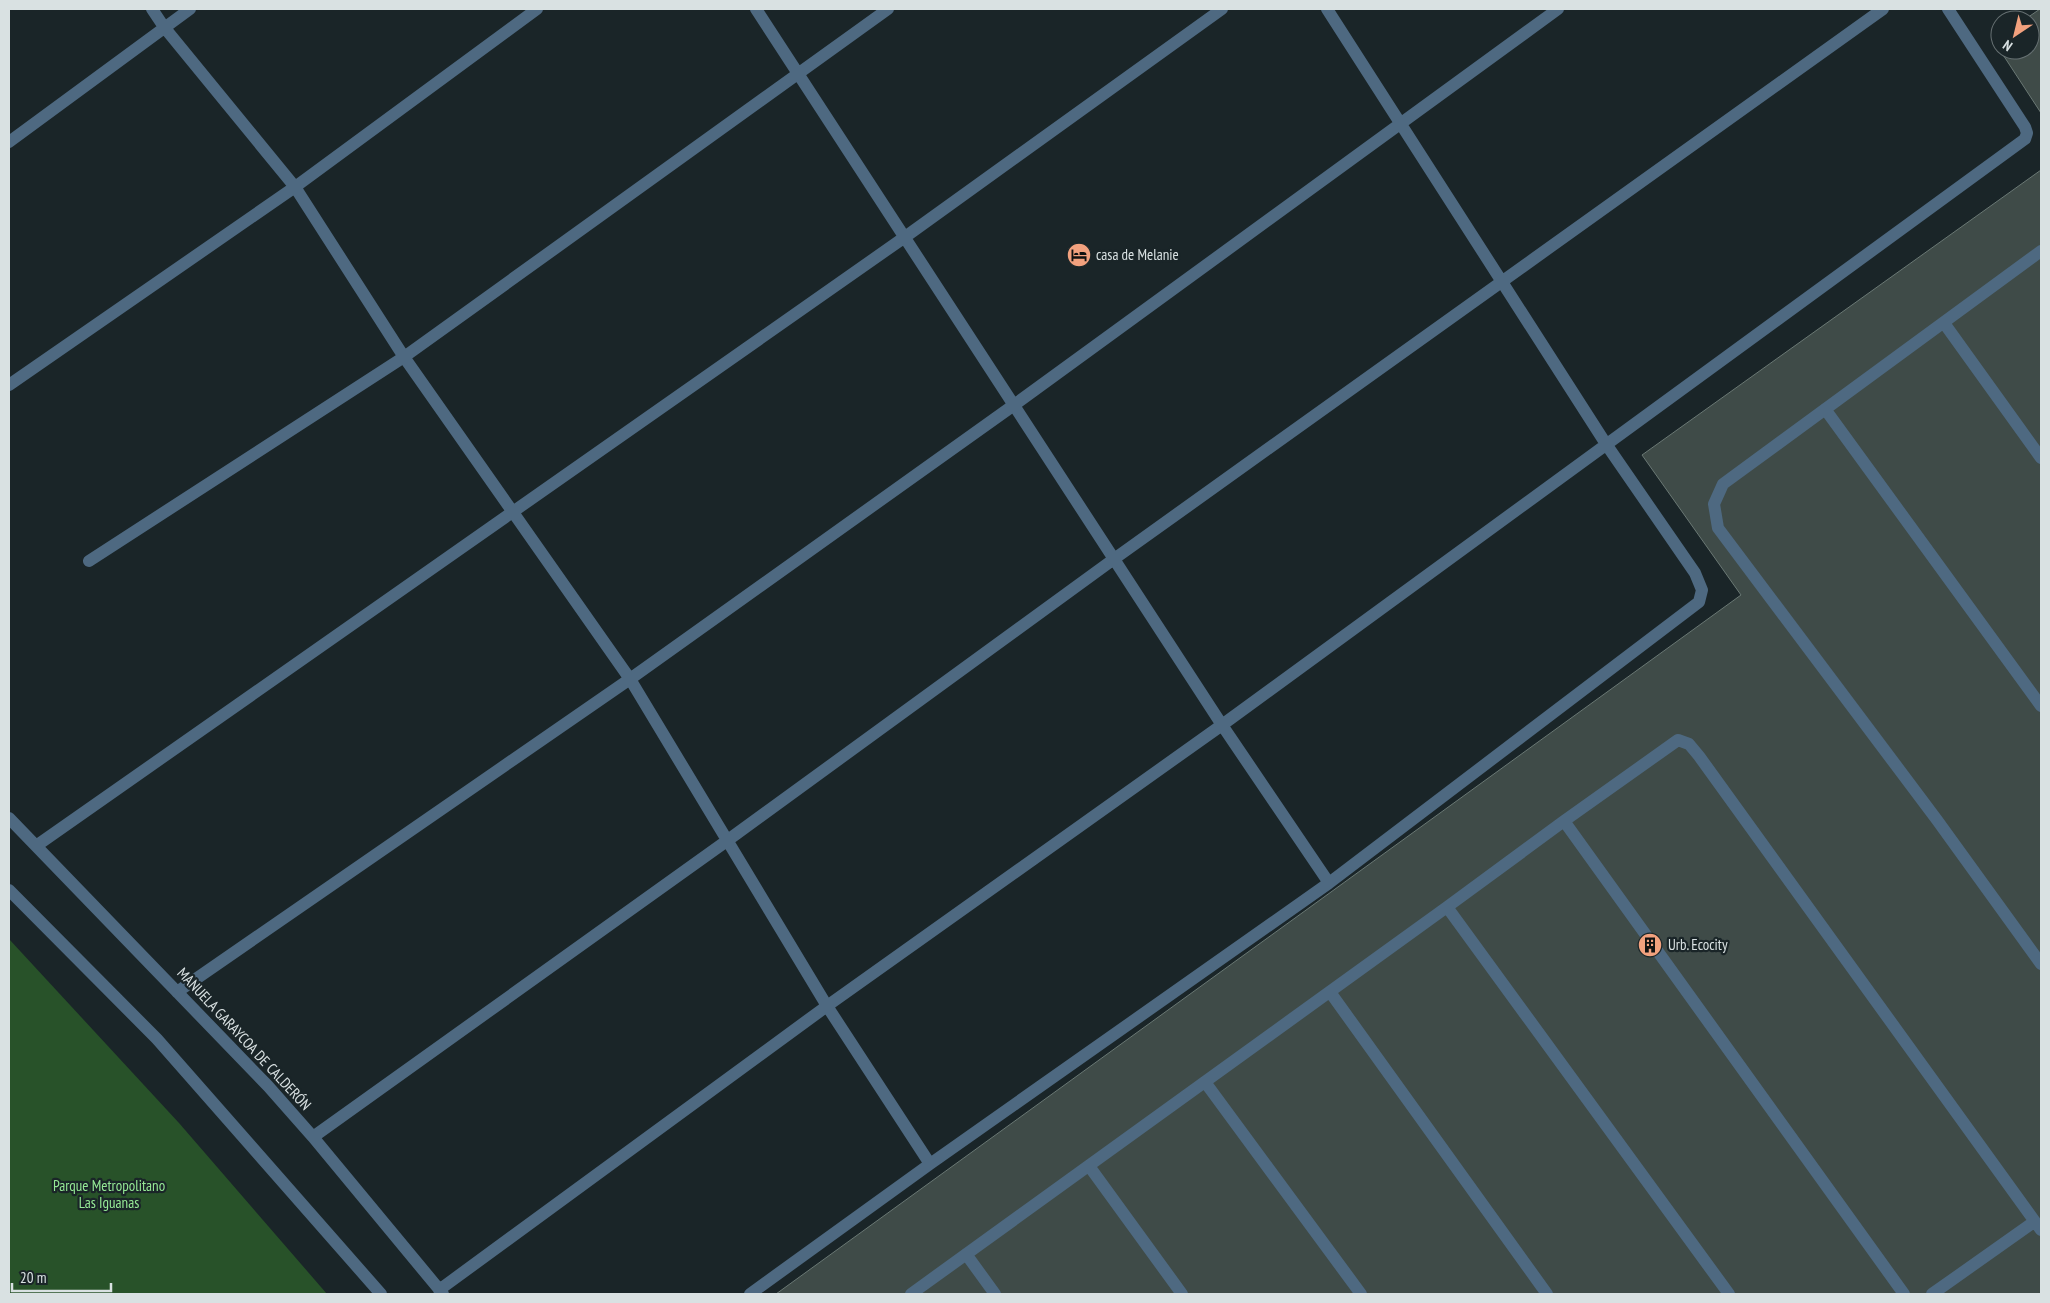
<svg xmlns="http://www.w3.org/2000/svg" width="2050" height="1303" font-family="'PT Sans Narrow',sans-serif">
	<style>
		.green { fill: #285229 }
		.building { fill: #3f4b48; stroke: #6a7874 }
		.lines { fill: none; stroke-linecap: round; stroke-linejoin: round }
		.minor { stroke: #4e6981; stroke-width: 12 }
		.labels { text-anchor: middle; stroke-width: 4.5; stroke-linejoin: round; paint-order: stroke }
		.poi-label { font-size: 15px; fill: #d9e1e2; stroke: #1a2528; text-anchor: start }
		.street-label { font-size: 15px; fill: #d9e1e2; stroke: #1a2528 }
		.park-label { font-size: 15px; fill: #96ea96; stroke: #1a2528 }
	</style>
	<rect width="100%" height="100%" fill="#1a2528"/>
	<path class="green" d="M9,939L179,1123L327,1294H9Z"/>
	<path class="building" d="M2040,9H2041V113L1994,41L2000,37V50H2030V20H2024Z
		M2041,170V1294H776L1741,595L1642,455Z"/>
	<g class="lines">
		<path class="minor" d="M152,9L164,27L295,187L404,357L630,679L827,1006L930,1164
			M756,9L1222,725L1329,883
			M9,142L190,9
			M2041,251L1723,484L1714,504L1718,528L1937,820L2041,964
			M1944,323L2041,458
			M9,385L295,187L537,9
			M1825,409L2041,706
			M89,561L404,357L888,9
			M9,818L268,1086L313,1137L443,1294
			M1564,821L1904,1294
			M36,846L905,237L1222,9
			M9,890L157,1039L381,1294
			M1447,907L1729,1294
			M177,992L630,679L1014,405L1558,9
			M1330,992L1547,1294
			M1205,1082L1361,1294
			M313,1137L728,840L1114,559L1883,9
			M1089,1166L1182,1294
			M966,1254L995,1294
			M439,1290L827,1006L1222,725L2025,139L2027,133L2025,127L1948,9
			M750,1294L930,1164L1329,883L1699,602L1702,590L1695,573L1606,444L1327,9
			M911,1294L1447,907L1564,821L1678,740L1689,744L1699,756L2041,1230
			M1932,1294L2034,1222"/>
	</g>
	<defs>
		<g id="hotel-disc" transform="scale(1.25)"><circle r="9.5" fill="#f2a17e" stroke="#1a2528"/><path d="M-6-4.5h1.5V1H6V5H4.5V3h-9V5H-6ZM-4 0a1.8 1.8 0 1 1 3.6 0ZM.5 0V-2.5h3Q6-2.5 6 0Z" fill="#111"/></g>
		<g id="building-disc" transform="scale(1.25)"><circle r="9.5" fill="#f2a17e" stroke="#1a2528"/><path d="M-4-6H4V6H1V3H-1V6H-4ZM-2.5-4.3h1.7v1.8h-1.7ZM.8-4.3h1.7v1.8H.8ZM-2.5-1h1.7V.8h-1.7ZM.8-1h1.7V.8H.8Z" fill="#111"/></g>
	</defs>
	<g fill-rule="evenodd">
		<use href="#hotel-disc" x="1079" y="255"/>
		<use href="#building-disc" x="1650" y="945"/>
	</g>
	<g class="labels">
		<g class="poi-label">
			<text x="1096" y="260">casa de Melanie</text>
			<text x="1668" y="950">Urb. Ecocity</text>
		</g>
		<g class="street-label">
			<text transform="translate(244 1039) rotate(47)" y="5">MANUELA GARAYCOA DE CALDERÓN</text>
		</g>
		<g class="park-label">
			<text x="109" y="1191">Parque Metropolitano<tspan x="109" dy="17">Las Iguanas</tspan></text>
		</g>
	</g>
	<rect width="2050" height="1303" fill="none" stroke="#d9e1e2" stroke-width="20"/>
	<g transform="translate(2015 35) rotate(215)"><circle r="24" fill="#1a2528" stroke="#667072"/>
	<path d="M0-4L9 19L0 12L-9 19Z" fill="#f2a17e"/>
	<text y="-8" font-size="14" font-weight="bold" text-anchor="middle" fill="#d9e1e2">N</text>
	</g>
	<path d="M12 1283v8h99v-8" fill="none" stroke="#d9e1e2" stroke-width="2.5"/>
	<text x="20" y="1283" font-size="15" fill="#d9e1e2" stroke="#1a2528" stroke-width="4" paint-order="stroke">20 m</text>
</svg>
